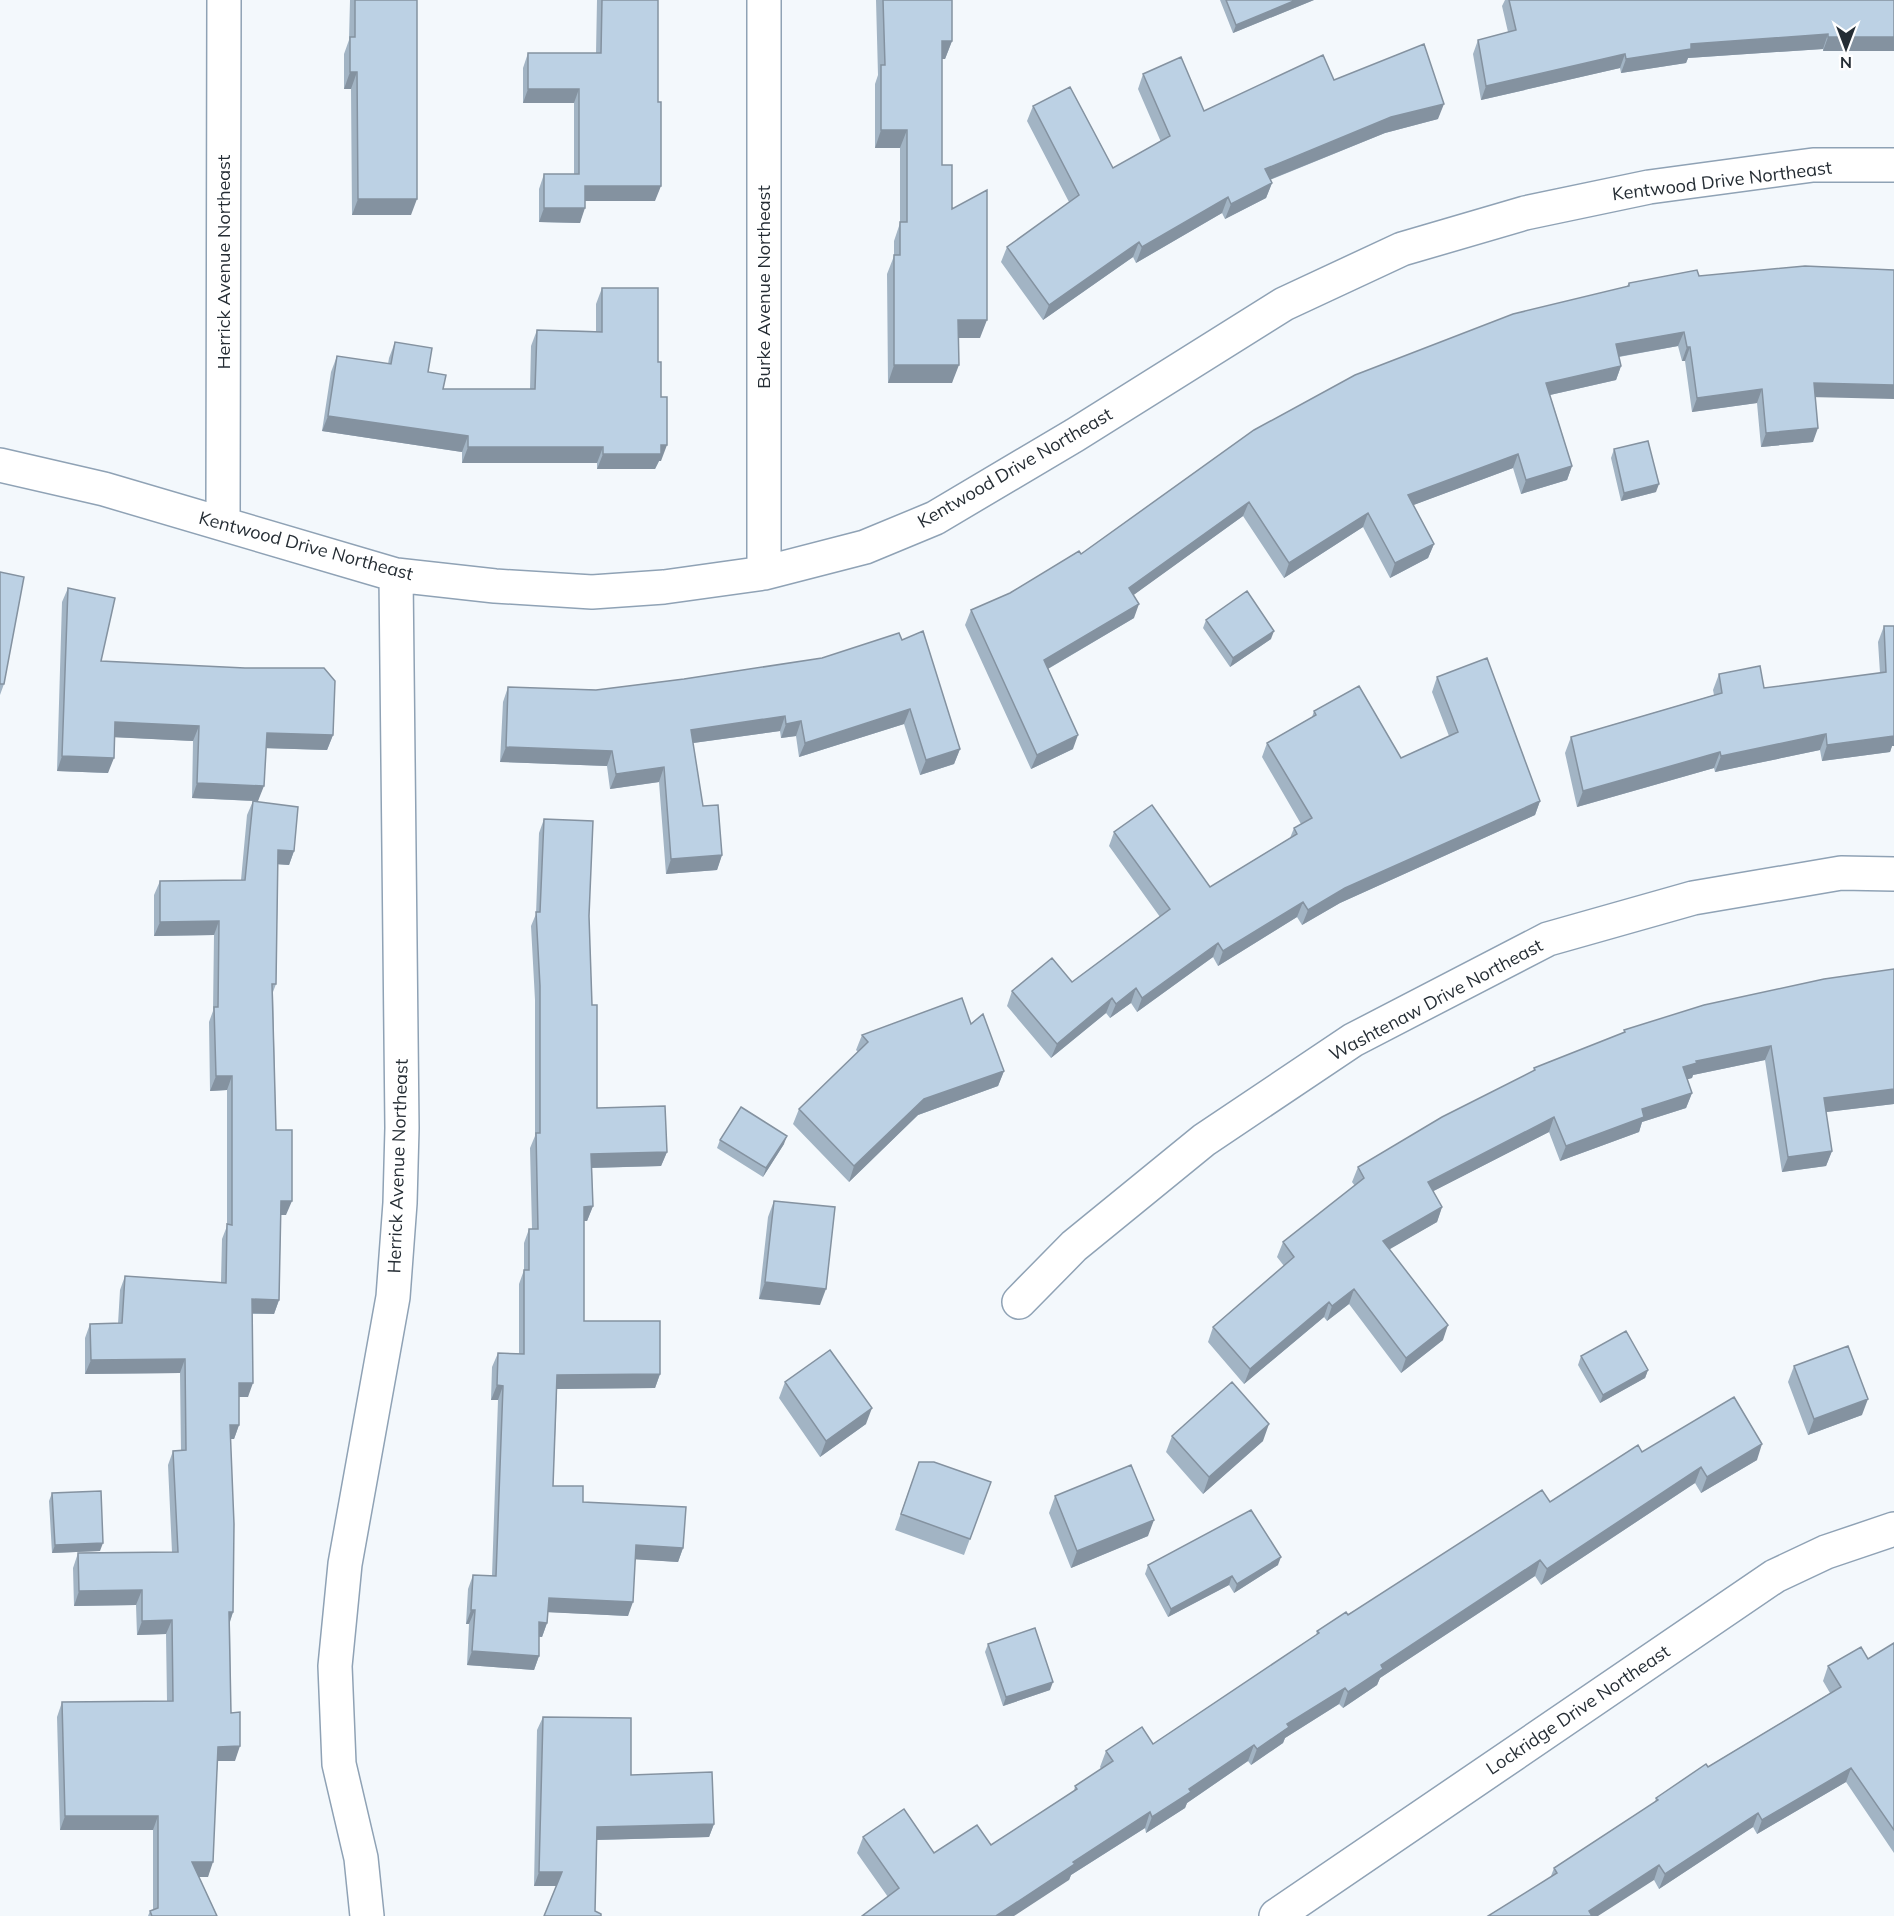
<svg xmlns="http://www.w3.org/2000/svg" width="1894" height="1916" font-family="Mulish,sans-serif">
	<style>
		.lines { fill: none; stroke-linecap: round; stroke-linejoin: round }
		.minor-casing { stroke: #8fa2b5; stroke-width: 36 }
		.minor { stroke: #fff; stroke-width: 33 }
		.wall { fill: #a2b4c4 }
		.shaded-wall { fill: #8492a0 }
		.building { fill: #bcd1e4; stroke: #8492a0; stroke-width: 1.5 }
		.labels { text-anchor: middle; stroke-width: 4.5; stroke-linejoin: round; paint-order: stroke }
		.street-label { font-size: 18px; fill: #252d34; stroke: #fff }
	</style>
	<rect width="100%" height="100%" fill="#f3f8fc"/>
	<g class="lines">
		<g class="minor-casing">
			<path id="minor" d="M764,0V573
				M0,465L104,489L396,575L495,586L592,592L664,587L764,573L865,547L935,518L1075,435L1284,304L1402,249L1525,213L1649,187L1813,165H1894
				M223,523L224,0
				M1019,1302L1074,1246L1204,1140L1353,1040L1548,939L1693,898L1841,873L1894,874
				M367,1916L361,1858L339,1764L335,1666L345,1564L393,1297L400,1203L402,1128L396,575
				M1276,1916L1775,1576L1826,1552L1894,1529"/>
		</g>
		<use href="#minor" class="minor"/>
	</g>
	<path class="wall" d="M350,0H417L411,215H352L351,89H344V54L349,40Z
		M597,0H658L655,201H585L580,223L539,222V189L544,174H574V103H523V68L528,53H596Z
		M876,0H952V41L945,59H942V165L980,338H958L952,383H888L887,274L894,256V241L900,223V148H875V84L878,75Z
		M1220,0H1314L1233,33Z
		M1505,0H1894L1823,51V49L1688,58L1686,63L1621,73L1620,68L1481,100L1473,54L1478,40L1508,32L1502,6Z
		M1143,74L1204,111L1334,80L1438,119L1385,133L1270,180L1272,183L1266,198L1225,219L1222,213L1136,263L1133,257L1043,320L1001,262L1007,247L1069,202L1027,121L1033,106L1113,168L1161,142L1138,89Z
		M1699,276L1816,397L1813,442L1761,447L1757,403L1692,412L1685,361H1682L1678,346L1619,357L1621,366L1616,380L1550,395L1572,466L1567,480L1521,494L1513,468L1413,505L1434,544L1428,558L1390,578L1363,527L1284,578L1243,516L1133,595L1134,618L1048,669L1073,749L1031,769L965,625L971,610L1010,593L1081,554L1627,286L1629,283Z
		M602,288L658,362L661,397V461H659L655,469H597V463H462V452L322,431L331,372L337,356L388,364L389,358L395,342L428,372L443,389H530L531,346L537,330L596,331V304Z
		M1614,449L1656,492L1621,501L1611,458Z
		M0,572L4,684L0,695Z
		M68,588L101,661L333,735L327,750L266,748L258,801H253L294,851L289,865L278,864L276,984L273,992L276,1130L286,1215H281L279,1300L274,1314H252L248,1397H239V1425L234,1439H230L233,1612L230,1622L231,1713L235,1761H218L208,1877H199L217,1916H148L150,1911L153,1910V1830H60L57,1717L62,1702L167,1701L166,1634L137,1635L136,1605L74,1606L73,1568L78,1553L172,1552L168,1465L173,1451H181L180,1373L85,1374V1338L90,1324H118L120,1290L125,1276L221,1282L222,1239L227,1226V1090L210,1091L209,1022L213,1011L214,935L154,936V895L160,881L241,880L247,815L253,801L192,798L193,741L114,737L108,773L57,771L62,602Z
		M1206,620L1271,639L1230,667L1203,628Z
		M1884,626L1892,746L1890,752L1822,761L1820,750L1715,772L1714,768L1577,807L1565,753L1571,737L1714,695L1713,690L1719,674L1764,688L1880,673L1878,642Z
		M902,640L960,749L954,764L920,775L904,724L799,757L796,736L781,738L780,731L693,743L703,806L722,855L717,870L666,874L659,782L610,789L607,766L500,762L503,702L508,687L596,690L684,679L822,658Z
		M1437,677L1540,801L1535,815L1340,903L1302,925L1297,917L1218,966L1213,957L1137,1012L1131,1003L1110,1018L1106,1013L1051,1058L1007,1006L1012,991L1072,982L1160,917L1109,846L1114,832L1210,887L1290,838L1294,828L1301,824L1262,757L1267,743L1312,717L1314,711L1401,758L1449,736L1432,692Z
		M544,819L589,916L592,1005L597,1108L667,1152L661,1166L592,1168L593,1206L587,1221H584V1321L660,1374L655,1388L557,1389L553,1486L583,1502L683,1548L678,1562L635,1559L628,1616L548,1612L547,1623L542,1637H539V1656L534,1670L467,1665L469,1624H466L468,1589L473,1575L492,1576L498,1400H491L492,1367L498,1353L519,1354V1284L524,1270V1243L529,1229H532L530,1148L535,1136V1000L531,926L536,914L539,833Z
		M1894,969V1104L1826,1112L1832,1151L1826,1166L1782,1172L1765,1060L1693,1075L1692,1078L1687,1079L1692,1093L1686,1108L1642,1122L1639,1132L1560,1161L1549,1132L1433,1191L1442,1207L1437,1222L1389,1249L1443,1340L1401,1373L1349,1304L1327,1321L1324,1317L1244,1384L1208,1342L1213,1327L1284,1266L1277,1257L1283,1242L1355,1186L1352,1182L1358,1167L1533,1071L1534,1068L1623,1033L1624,1030Z
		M971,1024L1004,1071L998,1086L918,1115L849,1182L793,1124L799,1109L858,1052L856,1050L862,1035Z
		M720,1140L784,1144L763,1177L717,1148Z
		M774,1201L820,1305L759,1299L768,1217Z
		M1581,1356L1648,1370L1645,1378L1600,1403L1578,1365Z
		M1794,1366L1862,1415L1808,1435L1788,1382Z
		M785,1382L866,1424L820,1457L779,1398Z
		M1172,1436L1263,1441L1203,1494L1166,1452Z
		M1642,1452L1757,1460L1701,1493L1695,1483L1541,1585L1535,1576L1380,1678L1377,1685L1343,1708L1339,1704L1285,1738L1283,1743L1251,1765L1248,1761L1187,1803L1185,1808L1146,1833L1145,1828L1071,1875L1069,1880L888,1897L857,1853L863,1837L934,1853L991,1845L1074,1791L1075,1786L1101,1769L1100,1767L1106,1751L1153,1744L1316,1635L1317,1631Z
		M919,1462L991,1482L964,1555L895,1530Z
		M52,1493L100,1551L52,1553L49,1501Z
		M1055,1496L1148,1536L1071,1568L1049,1513Z
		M1148,1565H1278L1234,1593L1229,1585L1168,1617L1145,1574Z
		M1894,1643V1853L1846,1782L1757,1834L1753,1827L1659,1889L1654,1880L1551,1876L1554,1868L1655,1802L1656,1798L1830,1693L1823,1681L1828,1666L1868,1659Z
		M988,1644L1050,1690L1003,1706L985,1652Z
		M543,1717L631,1775L714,1824L709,1837L597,1840L595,1911L601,1916L556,1886H534L537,1730Z"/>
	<path class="shaded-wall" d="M1296,0H1314L1233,33L1236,25Z
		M1828,34L1823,49L1688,58L1686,63L1621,73L1626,59L1691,44Z
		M1828,37H1894V51H1823Z
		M942,41H952L945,59H935Z
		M1625,54L1620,68L1481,100L1486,86Z
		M350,72H357L351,89H344Z
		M528,89H579L574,103H523Z
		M1444,104L1438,119L1385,133L1259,184L1265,169L1391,117Z
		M881,130H907L900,148H875Z
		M1272,183L1266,198L1225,219L1231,204Z
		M585,186H661L655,201H580Z
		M1228,197L1222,213L1136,263L1142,247Z
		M358,199H417L411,215H352Z
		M544,208H585L580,223L539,222Z
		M1139,242L1133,257L1043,320L1049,305Z
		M958,320H987L980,338H952Z
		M1684,332L1678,346L1611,358L1616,344Z
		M1687,347H1690L1685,361H1682Z
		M894,365H959L952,383H888Z
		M1621,366L1616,380L1541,397L1546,383Z
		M1814,383L1894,385V399L1809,397Z
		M1762,389L1757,403L1692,412L1697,398Z
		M328,416L468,436L462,452L322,431Z
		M1818,428L1813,442L1761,447L1766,433Z
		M661,445H667L661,461H659L655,469H597L603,454Z
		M468,447H603L597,463H462Z
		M1518,454L1513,468L1403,509L1408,495Z
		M1572,466L1567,480L1521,494L1526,480Z
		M1659,484L1656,492L1621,501L1624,493Z
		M1249,502L1243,516L1124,602L1129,588Z
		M1368,513L1363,527L1284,578L1289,563Z
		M1434,544L1428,558L1390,578L1395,563Z
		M1139,604L1134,618L1039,674L1044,660Z
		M1274,631L1271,639L1230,667L1233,658Z
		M910,709L904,724L799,757L805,743Z
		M785,716L780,731L686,744L691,730Z
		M801,721L796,736L781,738L786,724Z
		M115,722L199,726L193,741L110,737Z
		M267,733L333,735L327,750L261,748Z
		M1826,734L1820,750L1715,772L1721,756Z
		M1894,734V746H1892L1890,752L1822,761L1827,745Z
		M1078,735L1073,749L1031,769L1037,755Z
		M506,747L612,751L607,766L500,762Z
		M960,749L954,764L920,775L926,760Z
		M1720,752L1714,768L1577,807L1583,791Z
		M62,756L114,758L108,773L57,771Z
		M664,767L659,782L610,789L616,774Z
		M197,783L264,786L258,801L192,798Z
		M1540,801L1535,815L1340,903L1302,925L1308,910L1345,888Z
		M278,850L294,851L289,865L273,864Z
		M722,855L717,870L666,874L671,859Z
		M1303,902L1297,917L1218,966L1223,951Z
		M219,921L214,935L154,936L160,922Z
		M1218,943L1213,957L1137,1012L1142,998Z
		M1136,988L1131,1003L1110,1018L1116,1004Z
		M1112,998L1106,1013L1051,1058L1057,1044Z
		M1771,1046L1765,1060L1693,1075L1692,1078L1678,1082L1683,1067L1696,1061Z
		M1004,1071L998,1086L918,1115L849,1182L854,1166L924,1099Z
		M216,1076H232L227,1090L210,1091Z
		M1894,1089V1104L1818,1113L1824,1098Z
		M1692,1093L1686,1108L1642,1122L1639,1132L1560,1161L1566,1146L1642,1109Z
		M1554,1117L1549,1132L1422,1197L1428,1182Z
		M787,1136L784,1144L763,1177L766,1168Z
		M1832,1151L1826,1166L1782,1172L1788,1157Z
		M667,1152L661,1166L586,1168L591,1154Z
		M281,1201H292L286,1215H276Z
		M593,1206L587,1221H579L584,1207Z
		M1442,1207L1437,1222L1378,1256L1383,1241Z
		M765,1282L826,1289L820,1305L759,1299Z
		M1354,1289L1349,1304L1327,1321L1332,1306Z
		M252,1299L279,1300L274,1314L246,1313Z
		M1329,1302L1324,1317L1244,1384L1250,1369Z
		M1448,1325L1443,1340L1401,1373L1406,1358Z
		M185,1359L180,1373L85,1374L91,1360Z
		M1648,1370L1645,1378L1600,1403L1603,1395Z
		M660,1374L655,1388L552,1389L557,1375Z
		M239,1383H253L248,1397H233Z
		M497,1385L503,1386L498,1400H491Z
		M1868,1399L1862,1415L1808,1435L1814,1419Z
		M872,1408L866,1424L820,1457L826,1441Z
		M1269,1424L1263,1441L1203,1494L1209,1477Z
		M230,1425H239L234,1439H224Z
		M1762,1444L1757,1460L1701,1493L1707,1477Z
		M1701,1467L1695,1483L1541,1585L1547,1569Z
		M1154,1520L1148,1536L1071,1568L1077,1551Z
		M103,1543L100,1551L52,1553L55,1545Z
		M636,1545L683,1548L678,1562L630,1559Z
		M1281,1557L1278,1565L1234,1593L1237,1584Z
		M1540,1560L1535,1576L1380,1678L1377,1685L1343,1708L1348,1692L1381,1665Z
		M1232,1576L1229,1585L1168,1617L1171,1609Z
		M142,1590L136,1605L74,1606L79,1591Z
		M549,1598L633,1602L628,1616L544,1612Z
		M471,1610H475L469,1624H466Z
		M229,1612H233L228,1627Z
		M172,1620L166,1634L137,1635L142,1621Z
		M539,1622L547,1623L542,1637L534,1636Z
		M472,1651L539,1656L534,1670L467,1665Z
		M1053,1682L1050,1690L1003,1706L1006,1697Z
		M1345,1688L1339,1704L1285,1738L1283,1743L1251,1765L1257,1749L1287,1724Z
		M1254,1745L1248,1761L1187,1803L1185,1808L1146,1833L1152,1817L1189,1789Z
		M240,1746L235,1761H213L218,1747Z
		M1851,1768L1846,1782L1757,1834L1762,1820Z
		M1150,1812L1145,1828L1071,1875L1069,1880L1014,1916H996L1073,1862Z
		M1758,1813L1753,1827L1659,1889L1665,1874Z
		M65,1816H158L153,1830H60Z
		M714,1824L709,1837L592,1840L597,1827Z
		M192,1862H213L208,1877H187Z
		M1659,1865L1654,1880L1598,1916H1587L1589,1911Z
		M539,1872H562L557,1886H534Z"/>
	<path class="building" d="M355,0H417V199H358L357,72H350V37H355Z
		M602,0H658V102H661V186H585V208H544V174H579V89H528V53H601Z
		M883,0H952V41H942V165H952V209L987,190V320H958L959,365H894V255H900V222H907V130H881V65H885Z
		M1226,0H1296L1236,25Z
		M1509,0H1894V37H1828V34L1691,44V49L1626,59L1625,54L1486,86L1478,40L1516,30Z
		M1424,44L1444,104L1391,117L1265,169L1272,183L1231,204L1228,197L1142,247L1139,242L1049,305L1007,247L1079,195L1033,106L1070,87L1113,168L1170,136L1143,74L1181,57L1204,111L1323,55L1334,80Z
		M1805,266L1894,270V385L1814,383L1818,428L1766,433L1762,389L1697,398L1690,347H1687L1684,332L1616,344L1621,366L1546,383L1572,466L1526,480L1518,454L1408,495L1434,544L1395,563L1368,513L1289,563L1249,502L1129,588L1139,604L1044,660L1078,735L1037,755L971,610L1010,593L1079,551L1081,554L1254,430L1355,375L1513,314L1629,286V283L1697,270L1699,276Z
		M602,288H658V362H661V397H667V445H661V454H603V447H468V436L328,416L337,356L391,364L395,342L432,348L428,372L446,375L443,389H535L537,330L602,332Z
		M1648,441L1659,484L1624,493L1614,449Z
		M0,572L24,577L4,684H0Z
		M68,588L115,598L101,661L245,668H324L335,681L333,735L267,733L264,786L197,783L199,726L115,722L114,758L62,756Z
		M1247,591L1274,631L1233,658L1206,620Z
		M1884,626H1894V736L1827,745L1826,734L1721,756L1720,752L1583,791L1571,737L1722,693L1719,674L1760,666L1764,688L1886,672Z
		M923,631L960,749L926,760L910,709L805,743L801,721L786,724L785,716L691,730L703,806L718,805L722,855L671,859L664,767L616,774L612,751L506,747L508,687L596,690L684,679L822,658L899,633L902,640Z
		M1487,658L1540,801L1345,888L1308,910L1303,902L1223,951L1218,943L1142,998L1136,988L1116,1004L1112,998L1057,1044L1012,991L1052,958L1072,982L1170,909L1114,832L1152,805L1210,887L1297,834L1294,828L1312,818L1267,743L1316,715L1314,711L1359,686L1401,758L1458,732L1437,677Z
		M253,801L298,807L294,851L278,850L276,984H272L276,1130H292V1201H281L279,1300L252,1299L253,1383H239V1425H230L234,1524L233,1612H229L231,1713L240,1712V1746L218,1747L213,1862H192L217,1916H152L150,1911L158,1908V1816H65L62,1702L173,1701L172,1620L142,1621V1590L79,1591L78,1553L178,1552L173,1451L186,1450L185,1359L91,1360L90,1324L122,1323L125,1276L226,1283L227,1224L232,1225V1076H216L214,1007H218L219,921L160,922V881L245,880Z
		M544,819L593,821L589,916L592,1005H597V1108L665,1106L667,1152L591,1154L593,1206L584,1207V1321H660V1374L557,1375L553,1486H583V1502L686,1507L683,1548L636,1545L633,1602L549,1598L547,1623L539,1622V1656L472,1651L475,1610H471L473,1575L496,1576L503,1386L497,1385L498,1353L524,1354V1270H529V1229H538L536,1133H540V986L536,912H540Z
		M1894,969V1089L1824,1098L1832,1151L1788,1157L1771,1046L1696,1061L1697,1063L1683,1067L1692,1093L1642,1109L1644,1117L1566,1146L1554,1117L1428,1182L1442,1207L1383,1241L1448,1325L1406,1358L1354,1289L1332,1306L1329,1302L1250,1369L1213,1327L1294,1257L1283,1242L1364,1178L1358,1167L1442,1117L1535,1070L1534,1068L1625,1032L1624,1030L1704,1005L1824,979Z
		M962,998L971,1024L983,1014L1004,1071L924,1099L854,1166L799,1109L868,1042L862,1035Z
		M741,1107L787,1136L766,1168L720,1140Z
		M774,1201L835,1207L826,1289L765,1282Z
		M1626,1331L1648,1370L1603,1395L1581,1356Z
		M1848,1346L1868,1399L1814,1419L1794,1366Z
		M830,1350L872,1408L826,1441L785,1382Z
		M1232,1382L1269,1424L1209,1477L1172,1436Z
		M1734,1397L1762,1444L1707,1477L1701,1467L1547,1569L1540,1560L1381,1665L1383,1669L1348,1692L1345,1688L1287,1724L1289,1727L1257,1749L1254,1745L1189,1789L1191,1792L1152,1817L1150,1812L1073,1862L1075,1864L996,1916H862L899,1888L863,1837L904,1809L934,1853L977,1825L991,1845L1077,1789L1075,1786L1113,1761L1106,1751L1142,1727L1153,1744L1319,1633L1317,1631L1346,1612L1348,1615L1542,1490L1550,1502L1638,1445L1642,1452Z
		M919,1462H934L991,1482L970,1539L901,1514Z
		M1131,1465L1154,1520L1077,1551L1055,1496Z
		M101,1491L103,1543L55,1545L52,1493Z
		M1251,1510L1281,1557L1237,1584L1232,1576L1171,1609L1148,1565Z
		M1035,1628L1053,1682L1006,1697L988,1644Z
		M1894,1643V1830L1851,1768L1762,1820L1758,1813L1665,1874L1659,1865L1589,1911L1592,1916H1488L1557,1873L1554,1868L1658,1800L1656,1798L1706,1764L1708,1767L1841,1687L1828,1666L1861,1647L1868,1659Z
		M543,1717L631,1718V1775L712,1772L714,1824L597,1827L595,1911L601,1914V1916H544L562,1872H539Z"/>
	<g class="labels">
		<g class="street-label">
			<text transform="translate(1722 181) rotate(-7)" y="6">Kentwood Drive Northeast</text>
			<text transform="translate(224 262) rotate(-90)" y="6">Herrick Avenue Northeast</text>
			<text transform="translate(764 287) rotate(-90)" y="6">Burke Avenue Northeast</text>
			<text transform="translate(1015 468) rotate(-30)" y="6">Kentwood Drive Northeast</text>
			<text transform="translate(306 546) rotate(15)" y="6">Kentwood Drive Northeast</text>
			<text transform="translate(1436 1000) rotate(-28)" y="6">Washtenaw Drive Northeast</text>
			<text transform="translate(398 1166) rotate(-88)" y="6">Herrick Avenue Northeast</text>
			<text transform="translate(1578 1710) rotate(-34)" y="6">Lockridge Drive Northeast</text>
		</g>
	</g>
	<g transform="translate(1846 48) rotate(180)" stroke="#ffffff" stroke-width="4.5" paint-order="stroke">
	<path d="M0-4.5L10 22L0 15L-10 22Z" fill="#252d34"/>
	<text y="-9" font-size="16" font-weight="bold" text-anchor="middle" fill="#252d34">N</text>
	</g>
</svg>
